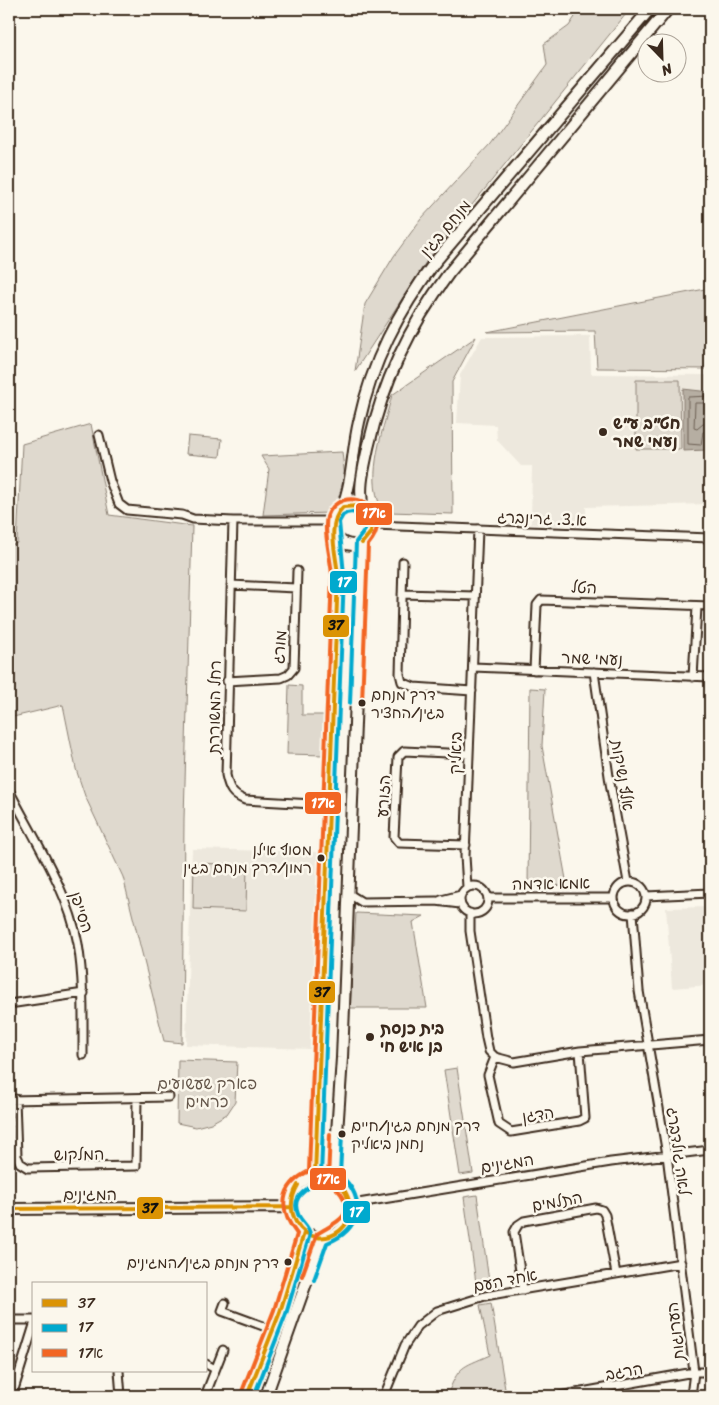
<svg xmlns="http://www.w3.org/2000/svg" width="719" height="1405" font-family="Sriracha,'Playpen Sans Hebrew',sans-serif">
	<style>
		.built { fill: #ede8dd }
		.green { fill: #dfd9ce; stroke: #8d8276 }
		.water { fill: #b6aea2; stroke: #85796d }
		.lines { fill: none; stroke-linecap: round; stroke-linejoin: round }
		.shore { stroke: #6c5f53; stroke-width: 1 }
		.street-casing { stroke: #3b2a1e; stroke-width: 11 }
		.secondary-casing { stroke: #3b2a1e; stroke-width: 14 }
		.street { stroke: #fbf7ec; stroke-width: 7 }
		.secondary { stroke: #fbf7ec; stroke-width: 10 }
		.bus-1-casing { stroke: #fbf7ec; stroke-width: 8 }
		.bus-2-casing { stroke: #fbf7ec; stroke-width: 8 }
		.bus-3-casing { stroke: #fbf7ec; stroke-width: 8 }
		.bus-1 { stroke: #db9304; stroke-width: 4 }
		.bus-2 { stroke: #00a9ce; stroke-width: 4 }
		.bus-3 { stroke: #f26522; stroke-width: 4 }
		.poi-dot { fill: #3b2a1e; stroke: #fbf7ec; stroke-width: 2 }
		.labels { text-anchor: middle; stroke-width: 5; stroke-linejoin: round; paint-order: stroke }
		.bus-label { font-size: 15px; fill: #3b2a1e; stroke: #fbf7ec; text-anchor: start }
		.street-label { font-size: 16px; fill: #3b2a1e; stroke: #fbf7ec }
		.poi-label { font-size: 16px; font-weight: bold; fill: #3b2a1e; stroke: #fbf7ec; text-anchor: start }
		.park-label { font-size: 16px; fill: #64564a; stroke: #fbf7ec }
		.line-badge { stroke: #fbf7ec; stroke-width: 2 }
		.badge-label { font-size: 14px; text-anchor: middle; font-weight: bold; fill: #fff }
		.pale-badge-label { font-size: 14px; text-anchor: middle; font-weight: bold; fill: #111 }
	</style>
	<rect width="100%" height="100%" fill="#fbf7ec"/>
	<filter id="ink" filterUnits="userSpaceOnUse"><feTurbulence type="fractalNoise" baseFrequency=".02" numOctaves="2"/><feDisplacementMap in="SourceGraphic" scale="10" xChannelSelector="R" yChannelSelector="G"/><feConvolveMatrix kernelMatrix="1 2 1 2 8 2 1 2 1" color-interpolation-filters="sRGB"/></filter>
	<g filter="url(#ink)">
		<path class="built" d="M590,336L591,374L710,375V504L586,507V526L531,524L532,466H521L497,440L496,425L457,423L460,375L482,337Z
			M192,849L319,852L312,1049L186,1045Z
			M710,907V985L672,988L666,908Z"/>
		<path class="green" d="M580,9H630L426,262L355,371L365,304L394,256L421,219L490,144L547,65L544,44L569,26Z
			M710,288V369L597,368L595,331L487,332Z
			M476,337L452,382L453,514L390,512L381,507C365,476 384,427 392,395Z
			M636,380H680L681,449H636Z
			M91,424L109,515L192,526L184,819L182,1043L164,1041L123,877L85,796L76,769L63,705L9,718V546L17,543L22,444Z
			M188,436L222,439L220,457L186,454Z
			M342,452L345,478L341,501L330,513L263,515L269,469L261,456Z
			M289,685L302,686V715H326L325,755L287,754Z
			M530,688L545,689L542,746L567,885L528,887Z
			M194,863L247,865L246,911L193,909Z
			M356,913L424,916L413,922L427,1008H350Z
			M178,1060L237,1062L235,1102L227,1114L211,1123L196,1127L177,1123Z
			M457,1068L473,1173L460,1175L444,1070Z
			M477,1195L489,1281L476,1283L464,1197Z
			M491,1303L506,1395L447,1396C459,1365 461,1368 490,1355L480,1305Z"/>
		<path class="water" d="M683,389L710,392V434L708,435L707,450L683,451Z"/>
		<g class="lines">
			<path class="shore" d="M710,396L688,397V444L701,445L703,432L710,430
				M710,403H695L694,428L697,429L703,424L710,423"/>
			<g class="street-casing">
				<path id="street" d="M99,435L110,481L119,504L127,510L182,515L193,519L233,521H333
					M233,521L226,775C229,789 232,795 245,800L330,805
					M373,525L710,538
					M403,562L400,674L402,682L414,687L472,691
					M231,585L296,588
					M402,594L475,596
					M473,667L710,677
					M534,670L537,605L541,600L710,606
					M594,672L610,783L628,882
					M693,677L697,607
					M227,681L281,678L288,675L294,668L297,571
					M9,790C33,837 69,892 78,944C84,981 83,1017 83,1055
					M466,845L399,843L394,837L398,757L404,751L469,754
					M614 898a16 16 0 1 1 32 0a16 16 0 1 1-32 0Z
					M460 900a14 14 0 1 1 28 0a14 14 0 1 1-28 0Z
					M467,887L465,856L478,529
					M349,894L362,902L436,901L460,904
					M646,896L710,893
					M488,898H614
					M441,900L461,895
					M470,913V931L486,1038L489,1051L495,1057L514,1062L580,1051L710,1040
					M633,913L639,991L667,1155L694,1372L691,1396
					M9,1004L84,993
					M495,1057L488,1075L499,1124L511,1132L579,1121L585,1118L580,1051
					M15,1099L17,1156L20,1163L28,1168L136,1166L137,1098
					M9,1100L169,1097
					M352,1204L611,1162L710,1150
					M523,1290L514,1232L518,1225L524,1221L596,1208L602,1210L605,1215L616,1274
					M225,1303L222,1311L274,1330
					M9,1320H34
					M206,1364L215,1369
					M119,1371L121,1396
					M12,1396L34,1325
					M205,1396L223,1350
					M384,1396L405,1345L418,1326L437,1311L485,1296L681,1263
					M559,1396L694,1372H710"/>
			</g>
			<g class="secondary-casing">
				<path id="secondary" d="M333 525a20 20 0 1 1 40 0a20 20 0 1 1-40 0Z
					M342,508C353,481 352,451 359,422C372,362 398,312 435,262L650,9
					M363,508C358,487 364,468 368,448C383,382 409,327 449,273L668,9
					M315,1175L338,575L335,534
					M290 1206a31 31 0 1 1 62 0a31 31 0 1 1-62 0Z
					M334,1178L342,1058L362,543
					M9,1209L291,1207
					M247,1396L280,1312L304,1233
					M266,1396L322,1238"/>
			</g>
			<use href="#street" class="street"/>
			<use href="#secondary" class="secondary"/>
			<g class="bus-1-casing">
				<path id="bus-1" d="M315,1175L338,575C336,553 326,524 343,507L359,506L372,518L371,532L362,543
					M298,1185C291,1197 289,1209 296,1222C318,1260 379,1221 334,1178
					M9,1209L291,1207
					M247,1396L280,1312L304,1233"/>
			</g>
			<g class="bus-2-casing">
				<path id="bus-2" d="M314,1280L327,1243C360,1230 368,1200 340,1175L342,1134
					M254,1396L286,1314L310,1234C309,1226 301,1222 298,1214C289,1192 315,1188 321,1176L344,575L339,522L343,515C352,509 362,514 366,524L365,530L356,542L350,703"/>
			</g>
			<g class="bus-3-casing">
				<path id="bus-3" d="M302,1276L317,1234C331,1224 357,1218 341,1194C337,1188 331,1185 328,1179L330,1134
					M241,1394L274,1310L297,1234C278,1210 279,1186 309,1171L332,575C331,560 323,531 327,517C340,480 400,507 368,545L362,703"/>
			</g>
			<use href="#bus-1" class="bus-1"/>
			<use href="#bus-2" class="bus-2"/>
			<use href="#bus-3" class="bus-3"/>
		</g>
	</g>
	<g class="poi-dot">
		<circle cx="603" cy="432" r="5"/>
		<circle cx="362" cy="703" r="4.5"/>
		<circle cx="321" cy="858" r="4.5"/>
		<circle cx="370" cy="1037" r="5"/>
		<circle cx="342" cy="1134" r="4.5"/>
		<circle cx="288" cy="1262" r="4.5"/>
	</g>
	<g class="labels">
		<g class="bus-label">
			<text x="371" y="700">דרך מנחם<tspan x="371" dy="18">בגין/החציר</tspan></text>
			<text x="312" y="855" text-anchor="end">מסוף אילן<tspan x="312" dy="18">רמון/דרך מנחם בגין</tspan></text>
			<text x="351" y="1131">דרך מנחם בגין/חיים<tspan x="351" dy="18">נחמן ביאליק</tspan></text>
			<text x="279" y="1268" text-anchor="end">דרך מנחם בגין/המגינים</text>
		</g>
		<g class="street-label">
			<text transform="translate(445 228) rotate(-50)" y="6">מנחם בגין</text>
			<text transform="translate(542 518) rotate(2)" y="6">א.צ. גרינברג</text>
			<text transform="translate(584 587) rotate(3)" y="6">הטל</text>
			<text transform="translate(279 647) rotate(-85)" y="6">מורג</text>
			<text transform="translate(592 658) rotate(2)" y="6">נעמי שמר</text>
			<text transform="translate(214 707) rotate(-89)" y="6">רחל המשוררת</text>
			<text transform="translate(455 753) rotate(-88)" y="6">ביאליק</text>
			<text transform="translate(623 775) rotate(80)" y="6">אלף נשיקות</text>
			<text transform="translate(383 796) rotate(-87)" y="6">הזורע</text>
			<text transform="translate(551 883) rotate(-1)" y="6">אמא אדמה</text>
			<text transform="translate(82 912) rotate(72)" y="6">הסייפן</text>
			<text transform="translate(538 1114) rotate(-9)" y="6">הדגן</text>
			<text transform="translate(679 1151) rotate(82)" y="6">לאה גולדברג</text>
			<text transform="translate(79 1154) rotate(-1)" y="6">המלקוש</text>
			<text transform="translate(507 1163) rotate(-9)" y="6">המגינים</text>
			<text x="90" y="1200">המגינים</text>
			<text transform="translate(557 1201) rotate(-10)" y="6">התלמים</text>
			<text transform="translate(505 1280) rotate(-11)" y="6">אחד העם</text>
			<text transform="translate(675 1331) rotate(-97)" y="6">הערוגות</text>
			<text transform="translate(624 1371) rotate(-10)" y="6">הרגב</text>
		</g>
		<g class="poi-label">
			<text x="613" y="429">חט"ב ע"ש<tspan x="613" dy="18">נעמי שמר</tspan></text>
			<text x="380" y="1034">בית כנסת<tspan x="380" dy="18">בן איש חי</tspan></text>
		</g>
		<g class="park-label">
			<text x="207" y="1089">פארק שעשועים<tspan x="207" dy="18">כרמים</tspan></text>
		</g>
	</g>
	<g class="line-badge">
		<rect x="355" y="502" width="38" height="24" rx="5" fill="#f26522"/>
		<rect x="329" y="570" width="29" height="24" rx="5" fill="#00a9ce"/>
		<rect x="322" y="614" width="28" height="24" rx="5" fill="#db9304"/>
		<rect x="304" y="791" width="38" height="24" rx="5" fill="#f26522"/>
		<rect x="308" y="980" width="28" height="24" rx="5" fill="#db9304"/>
		<rect x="309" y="1167" width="38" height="24" rx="5" fill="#f26522"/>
		<rect x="136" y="1196" width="28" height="24" rx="5" fill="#db9304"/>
		<rect x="342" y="1200" width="29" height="24" rx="5" fill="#00a9ce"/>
	</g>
	<g class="badge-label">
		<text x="374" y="518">17א</text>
		<text x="344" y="587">17</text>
		<text x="323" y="808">17א</text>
		<text x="328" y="1184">17א</text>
		<text x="356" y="1217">17</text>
	</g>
	<g class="pale-badge-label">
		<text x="336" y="630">37</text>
		<text x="322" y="997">37</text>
		<text x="150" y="1213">37</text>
	</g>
	<rect width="719" height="1405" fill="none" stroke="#fbf7ec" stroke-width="30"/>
	<rect x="15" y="15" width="689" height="1375" fill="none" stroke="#3b2a1e" stroke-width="2" filter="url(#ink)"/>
	<rect x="32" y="1282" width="175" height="90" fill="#fbf7ec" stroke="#aea59a"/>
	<rect x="42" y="1299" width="25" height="8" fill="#db9304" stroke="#aea59a"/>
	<text x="78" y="1308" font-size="15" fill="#3b2a1e">37</text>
	<rect x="42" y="1324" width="25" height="8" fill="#00a9ce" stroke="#aea59a"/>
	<text x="78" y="1332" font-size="15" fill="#3b2a1e">17</text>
	<rect x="42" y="1349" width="25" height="8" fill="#f26522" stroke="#aea59a"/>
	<text x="78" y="1358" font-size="15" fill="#3b2a1e">17א</text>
	<g transform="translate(662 58) rotate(157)"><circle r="24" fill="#fbf7ec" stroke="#aea59a"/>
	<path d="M0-4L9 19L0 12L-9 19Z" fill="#3b2a1e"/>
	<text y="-8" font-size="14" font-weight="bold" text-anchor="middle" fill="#3b2a1e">N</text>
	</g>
</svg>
